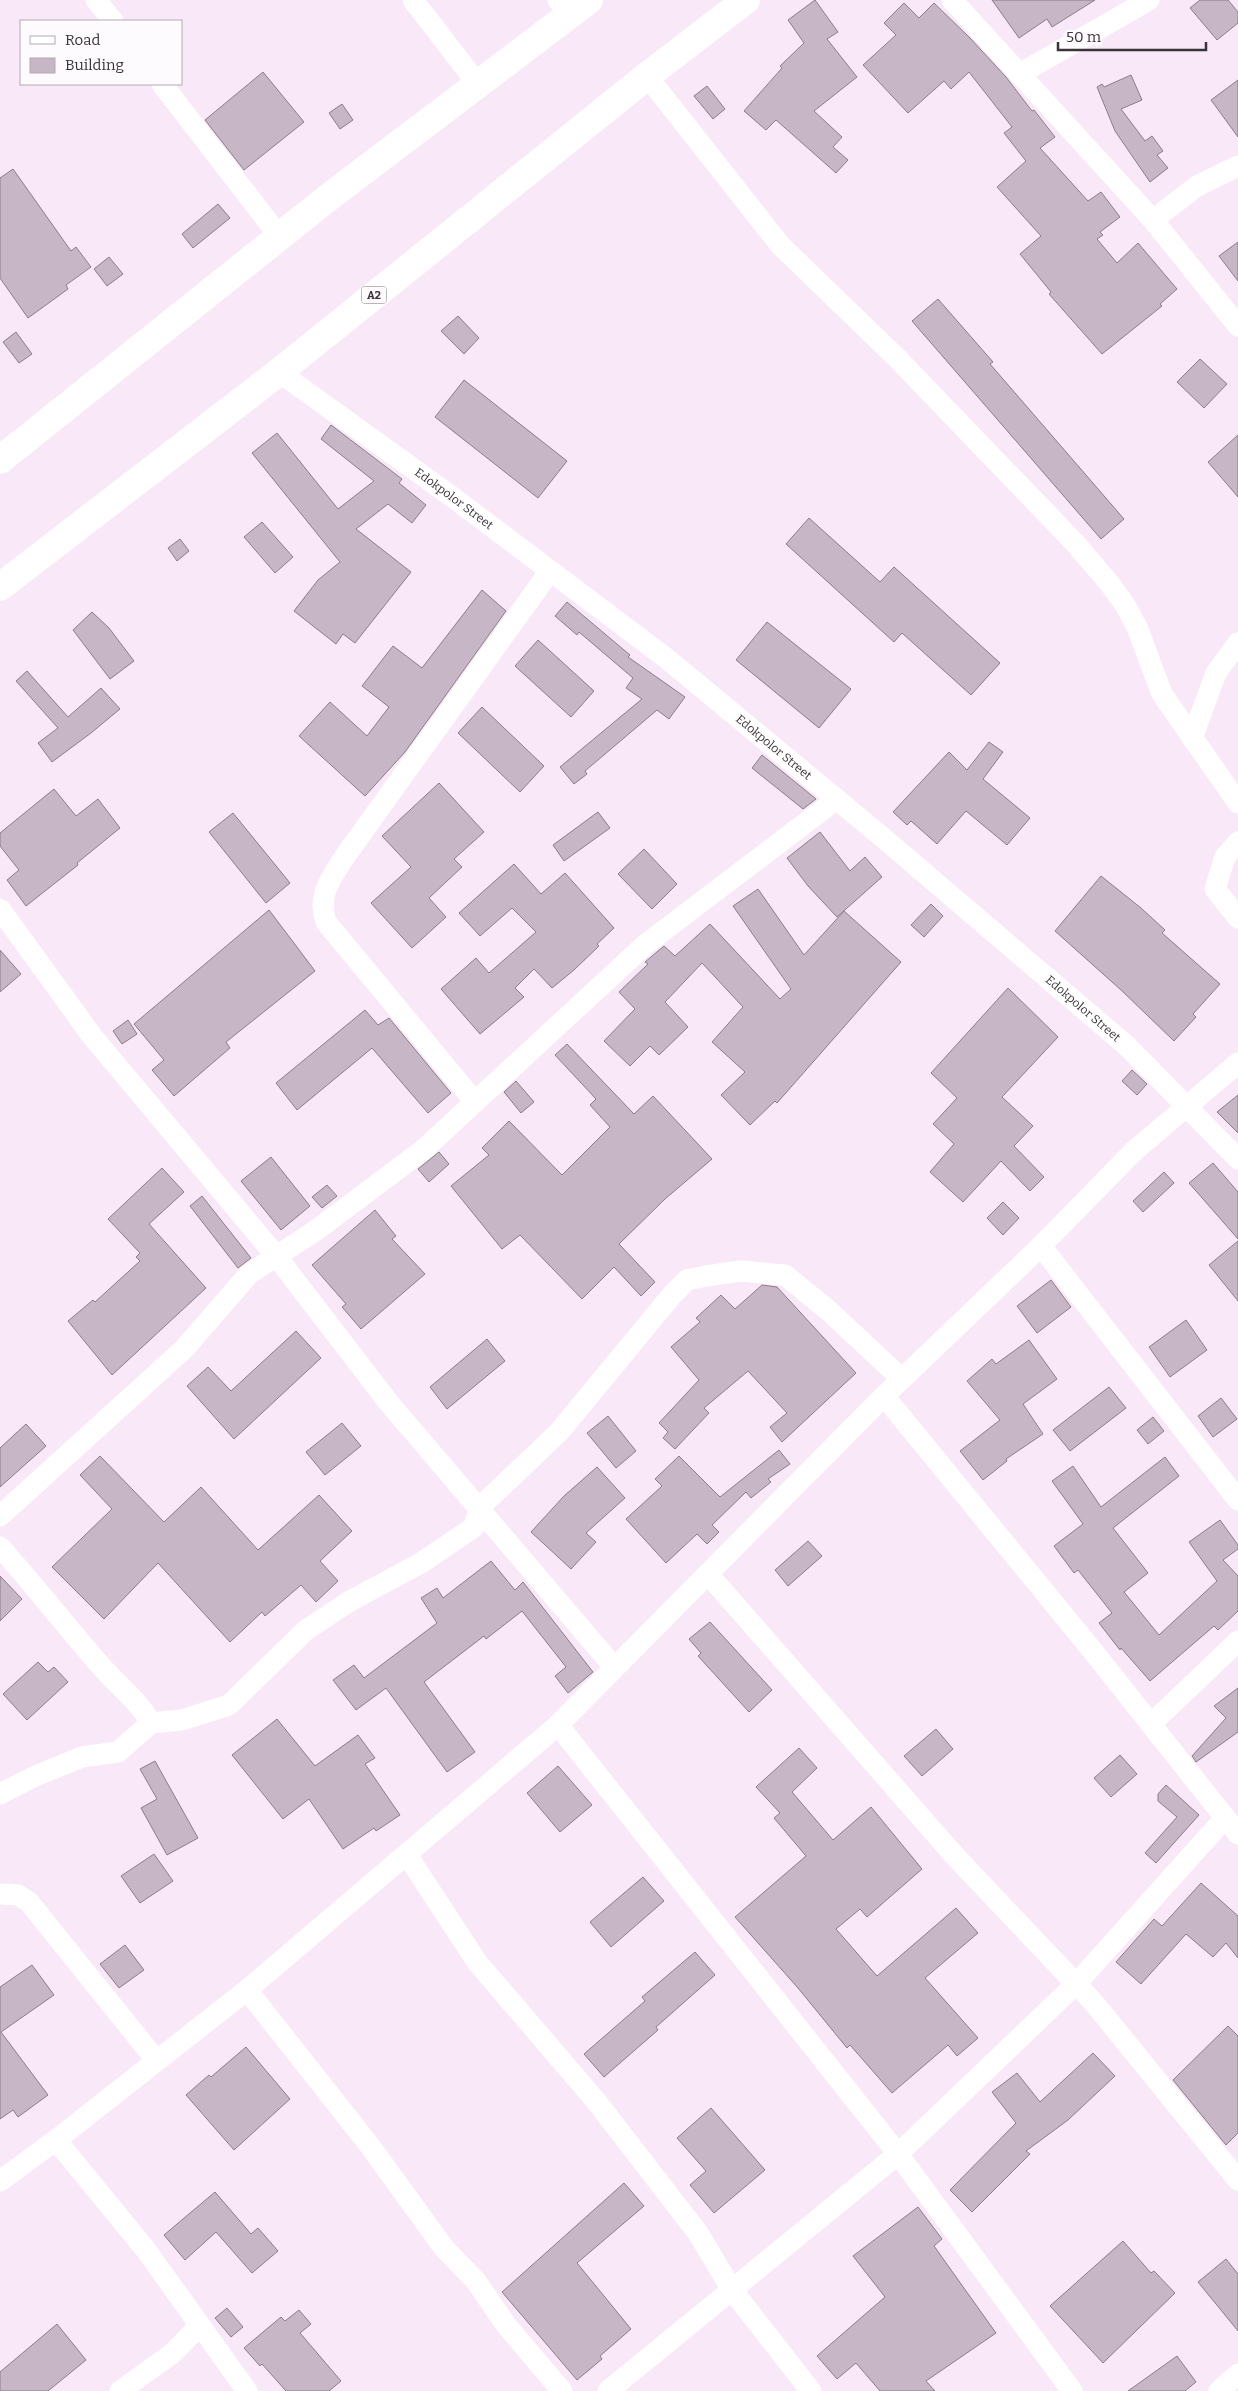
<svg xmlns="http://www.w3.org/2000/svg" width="1238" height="2391" font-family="Bitter,serif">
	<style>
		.building { fill: #c7b7c6; stroke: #8c7d8a }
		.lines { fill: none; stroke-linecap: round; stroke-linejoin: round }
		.minor { stroke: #fff; stroke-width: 21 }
		.highway { stroke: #fff; stroke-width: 28 }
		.labels { text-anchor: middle; stroke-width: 5; stroke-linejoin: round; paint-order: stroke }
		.shield { fill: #fefbfe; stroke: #756f74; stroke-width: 1 }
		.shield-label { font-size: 11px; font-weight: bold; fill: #3a3339 }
		.street-label { font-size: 12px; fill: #3a3339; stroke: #fefbfe }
	</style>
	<rect width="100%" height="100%" fill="#f9e9f8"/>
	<path class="building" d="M815,0L838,32L827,39L857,77L814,111L842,137L833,147L848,160L836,173L776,120L766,130L744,111L782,68L780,66L804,43L788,20Z
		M992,0H1095L1052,27L1047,19L1019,38Z
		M1200,0H1228L1238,12V23L1217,40L1190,8Z
		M904,3L919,18L934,3L970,38L1006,77L1032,111L1034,110L1055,137L1040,148L1088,201L1101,192L1120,217L1100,232L1103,235L1097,239L1117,263L1138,243L1177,289L1160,304L1162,306L1102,354L1049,294L1051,292L1020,254L1041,236L997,187L1026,161L1004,133L1012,127L969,72L951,89L944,81L908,113L863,65L896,35L884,23Z
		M263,72L304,122L244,170L205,120Z
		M1131,75L1142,100L1121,109L1145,141L1152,136L1163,151L1157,155L1168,168L1150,182L1115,131L1097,87L1102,84L1104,87Z
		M1238,80V137L1211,100Z
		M707,86L725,109L713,119L694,96Z
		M342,104L353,120L340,129L329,113Z
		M13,169L71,251L76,247L91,267L66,285L68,289L28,318L0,278V178Z
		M218,204L230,218L193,248L182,234Z
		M1238,242V281L1219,256Z
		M109,257L123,274L107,286L94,269Z
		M938,299L993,362L990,364L1124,519L1101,539L912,321Z
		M458,316L479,338L464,354L441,331Z
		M16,332L32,354L19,363L3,342Z
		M1200,359L1227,384L1204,408L1177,382Z
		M464,380L567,461L538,498L435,417Z
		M331,425L402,479L399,483L426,505L412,523L388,504L356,529L411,572L355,643L343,634L336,644L294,611L318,580L340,562L252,453L277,433L338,509L374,481L321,439Z
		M1238,435V497L1208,462Z
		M809,518L880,582L894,567L1000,663L971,695L902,633L894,642L786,544Z
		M262,522L293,557L275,573L244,537Z
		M180,539L189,551L177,561L168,548Z
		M482,590L506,611L405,752L365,796L299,736L330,702L367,736L389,707L362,686L393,646L422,668Z
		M567,602L630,655L628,657L685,697L669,719L657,710L585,771L587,774L574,784L560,767L642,699L626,688L633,678L579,632L577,635L555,616Z
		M92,612L109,628L134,661L110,679L73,630Z
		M767,622L851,689L819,728L736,660Z
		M538,640L594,691L571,717L515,666Z
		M27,671L68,717L101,688L120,709L91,733L52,762L38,743L58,728L16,681Z
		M482,707L544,766L520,792L458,733Z
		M989,742L1003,752L983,779L1030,818L1007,845L966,811L937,844L911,821L907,825L893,812L949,752L967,770Z
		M762,755L816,799L803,809L752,768Z
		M439,783L484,832L454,859L462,867L429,898L446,917L412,948L371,903L411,867L382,836Z
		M54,789L76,816L98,799L120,828L77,863L78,865L26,906L7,880L19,870L0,846V833Z
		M598,812L610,828L564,861L553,845Z
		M233,813L290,883L266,903L209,832Z
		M820,832L850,871L865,857L882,877L837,917L808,886L787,858Z
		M644,849L677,884L652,909L618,874Z
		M514,864L541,894L565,873L614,928L597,944L599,946L574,970L552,988L534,969L515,988L524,997L480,1034L441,989L476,958L489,973L536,932L512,908L480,936L459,913Z
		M1101,876L1141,908L1165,930L1162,933L1220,984L1193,1014L1196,1017L1174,1041L1121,990L1055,931Z
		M758,889L804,955L844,911L901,962L777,1103L775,1101L750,1125L721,1095L745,1072L712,1042L743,1007L702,963L665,1002L688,1027L659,1055L650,1046L630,1066L604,1041L635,1009L619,992L648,964L645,962L664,946L675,956L710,924L780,999L791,989L733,906Z
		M931,904L943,916L924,937L911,925Z
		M269,910L315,971L226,1042L230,1048L174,1096L152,1070L164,1060L134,1024Z
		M0,950L21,974L0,992Z
		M1008,988L1058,1037L1002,1097L1033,1126L1014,1146L1044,1177L1030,1191L1001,1161L963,1202L930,1172L954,1144L933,1124L957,1098L931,1073Z
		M365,1010L378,1025L389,1018L451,1093L428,1113L372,1048L297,1110L276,1083Z
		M128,1020L137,1034L122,1044L113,1031Z
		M567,1044L634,1114L653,1096L712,1159L665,1199L619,1244L655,1282L641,1296L614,1267L582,1299L520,1235L502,1249L451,1186L489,1155L482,1148L509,1121L562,1175L610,1127L590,1105L596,1099L555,1055Z
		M1132,1070L1147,1084L1137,1095L1122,1081Z
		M516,1081L534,1102L521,1113L504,1092Z
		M1238,1095V1133L1217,1112Z
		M439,1152L449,1164L429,1182L418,1169Z
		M271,1157L310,1206L281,1230L241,1181Z
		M1213,1163L1238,1192V1239L1189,1183Z
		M162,1168L184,1192L149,1224L206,1288L112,1375L68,1321L93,1300L95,1302L140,1261L136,1257L140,1253L108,1219Z
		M1164,1172L1174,1183L1143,1212L1133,1201Z
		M327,1185L337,1196L322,1208L312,1197Z
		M202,1196L251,1258L238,1268L190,1206Z
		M1003,1202L1019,1218L1003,1235L987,1218Z
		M375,1210L396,1236L392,1239L425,1274L361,1329L342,1307L346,1304L312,1265Z
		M1238,1241V1301L1209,1265Z
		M1051,1280L1071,1307L1037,1333L1017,1306Z
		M762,1285L777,1287L856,1373L782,1442L770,1427L787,1413L748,1371L704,1408L709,1413L675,1449L663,1438L668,1432L659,1423L699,1380L671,1347L700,1322L696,1318L721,1295L735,1309Z
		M1186,1320L1207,1350L1170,1377L1149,1347Z
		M296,1331L321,1358L234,1439L187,1386L208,1367L231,1391Z
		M487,1339L505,1361L447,1409L430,1387Z
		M1029,1340L1057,1379L1023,1404L1043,1434L1006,1459L1007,1461L983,1480L960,1451L1000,1420L967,1381L992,1359L996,1364Z
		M1109,1387L1126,1408L1070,1451L1053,1430Z
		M1221,1398L1237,1419L1213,1437L1198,1416Z
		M608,1416L636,1451L616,1468L587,1433Z
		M1153,1417L1164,1431L1148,1444L1137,1430Z
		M342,1423L361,1446L325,1475L306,1452Z
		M26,1424L46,1446L0,1487V1448Z
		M779,1450L790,1464L768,1479L771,1482L751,1498L746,1492L712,1525L719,1532L707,1544L697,1534L666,1563L626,1519L662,1486L655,1479L679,1456L720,1497Z
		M100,1456L164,1522L201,1487L258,1550L319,1495L352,1531L320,1561L338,1581L316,1602L301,1585L265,1616L262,1612L230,1642L158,1563L104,1619L52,1567L112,1509L80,1475Z
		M1165,1457L1179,1476L1113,1528L1148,1573L1124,1592L1159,1635L1217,1581L1189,1542L1220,1520L1238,1545V1549L1223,1560L1238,1576V1611L1218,1630L1214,1626L1150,1681L1121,1648L1120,1650L1099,1623L1112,1613L1078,1570L1074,1573L1054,1546L1083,1524L1052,1481L1073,1466L1101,1507Z
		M597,1467L625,1498L586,1533L596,1542L571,1569L531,1532L564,1496Z
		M808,1541L822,1556L788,1586L775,1570Z
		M491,1561L515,1590L523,1582L593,1672L568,1693L555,1676L566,1667L522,1611L486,1639L484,1636L424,1682L475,1752L447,1772L386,1688L356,1710L333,1680L354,1665L364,1678L437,1623L421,1598L437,1588L443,1598Z
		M0,1576L22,1599L0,1621Z
		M710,1622L772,1690L749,1712L698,1656L701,1653L689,1639Z
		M38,1662L48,1672L54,1667L68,1682L27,1720L3,1694Z
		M1238,1688V1732L1196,1762L1192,1756L1226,1718L1214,1706Z
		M277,1719L315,1766L358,1735L375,1758L365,1764L400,1815L376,1831L374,1828L343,1849L309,1799L283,1819L232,1755Z
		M936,1729L953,1749L922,1776L904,1756Z
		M799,1748L817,1768L792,1792L833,1840L871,1807L922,1869L867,1917L860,1909L836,1929L877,1976L956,1908L978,1933L925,1978L978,2038L957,2056L948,2045L892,2093L850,2045L847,2048L798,1988L735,1917L806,1856L774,1818L780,1813L756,1787Z
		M1120,1755L1137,1774L1111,1797L1094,1778Z
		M155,1761L198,1838L167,1855L141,1808L157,1799L140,1769Z
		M558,1766L592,1805L560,1832L527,1793Z
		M1166,1785L1199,1815L1156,1863L1145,1853L1177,1817L1158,1801V1794Z
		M154,1854L173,1881L140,1903L121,1876Z
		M643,1877L664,1901L611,1947L590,1922Z
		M1201,1883L1238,1916V1958L1226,1943L1213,1957L1186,1934L1141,1984L1116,1962L1154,1919L1162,1926Z
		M125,1945L144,1970L119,1988L100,1964Z
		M695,1952L715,1975L656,2027L658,2030L604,2077L584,2054L645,2001L642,1997Z
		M32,1965L54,1995L1,2032L48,2095L18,2117L13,2110L0,2119V1987Z
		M1228,2026L1238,2036V2133L1226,2145L1173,2080Z
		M246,2047L290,2099L234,2150L186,2095L209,2075L211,2077Z
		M1093,2053L1115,2076L1068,2120L1026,2151L1030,2154L972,2212L950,2190L1016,2123L992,2092L1017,2073L1040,2102Z
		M711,2108L765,2170L714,2213L690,2185L706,2171L677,2138Z
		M624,2183L644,2206L577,2263L631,2329L600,2356L602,2359L577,2380L502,2292Z
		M215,2192L251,2234L258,2228L278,2251L252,2273L216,2232L185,2260L164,2235Z
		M918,2207L942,2239L934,2246L996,2333L926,2381L935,2391H880L856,2363L837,2379L817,2356L885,2297L853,2256Z
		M1123,2241L1151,2273L1154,2271L1175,2293L1103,2363L1050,2306Z
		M1226,2259L1238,2274V2331L1198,2282Z
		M227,2308L243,2327L231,2337L215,2318Z
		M299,2310L311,2324L300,2333L341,2381L329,2391H286L262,2364L260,2366L244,2348L281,2317L285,2321Z
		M57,2324L86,2360L48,2391H0V2372Z
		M1177,2356L1196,2382L1185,2391H1128Z"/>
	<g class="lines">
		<g class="minor">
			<path d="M96,0L113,21"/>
			<path d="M413,0L477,83"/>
			<path d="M558,0L570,14"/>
			<path d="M952,0L1153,220L1238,326"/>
			<path d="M1019,74L1149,0"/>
			<path d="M647,76L781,246L896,357L1075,543L1110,584L1125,605L1137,627L1162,694L1238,803"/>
			<path d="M162,84L279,236"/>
			<path d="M1153,220L1197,186L1238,166"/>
			<path id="s1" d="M279,372L451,496L666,658L881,836L1127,1046L1238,1159"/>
			<path d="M1192,738L1216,673L1238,643"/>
			<path d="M1238,842L1225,857L1215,889L1238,918"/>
			<path d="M0,909L92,1036L277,1257L389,1403L614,1667"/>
			<path d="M475,1102L326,922C317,897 330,880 343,859L550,571"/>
			<path d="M1041,1246L1238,1500"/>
			<path d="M884,1396L1092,1650L1238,1834"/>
			<path d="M0,1516L184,1349L249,1274L315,1231L423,1150L646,944L837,799"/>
			<path d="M0,1547C34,1585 66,1626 100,1665C117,1685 138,1700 151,1723L118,1752L82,1757L33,1777L0,1794"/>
			<path d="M708,1574L954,1855L1094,2003L1238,2180"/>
			<path d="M151,1723L182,1720L229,1705L306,1630L350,1601L421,1563L474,1527L479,1508L559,1432L672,1295L687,1280L706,1276L740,1271L785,1275L829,1311L902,1379"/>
			<path d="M1151,1724L1238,1641"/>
			<path d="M558,1725L898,2154L1072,2391"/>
			<path d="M407,1855L477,1962L596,2101L698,2233L732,2290L811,2391"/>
			<path d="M0,1894L18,1895L29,1902L156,2060"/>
			<path d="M247,1990L370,2146L444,2248L476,2281L506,2325L562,2391"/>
			<path d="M56,2140L146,2250L247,2391"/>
			<path d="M0,2181L56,2140L247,1990L558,1725L884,1396L1041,1246L1134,1151L1238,1063"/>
			<path d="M120,2391L173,2353L200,2325"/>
			<path d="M608,2391L898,2154L1076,1984L1225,1818"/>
			<path d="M1219,2391L1238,2374"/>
		</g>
		<path class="highway" d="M0,460L329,197L589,0
			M0,587L279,372L647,76L746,0"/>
	</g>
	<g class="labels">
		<rect class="shield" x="361.5" y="286.5" width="25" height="17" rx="4"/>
		<g class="shield-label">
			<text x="374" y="299">A2</text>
		</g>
		<g class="street-label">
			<text dy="4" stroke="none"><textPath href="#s1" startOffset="216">Edokpolor Street</textPath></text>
			<text dy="4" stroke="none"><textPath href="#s1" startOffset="621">Edokpolor Street</textPath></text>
			<text dy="4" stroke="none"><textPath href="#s1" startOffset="1026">Edokpolor Street</textPath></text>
		</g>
	</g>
	<rect x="20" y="20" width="162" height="65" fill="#fefbfe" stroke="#b0abaf"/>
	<rect x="30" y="36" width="25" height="8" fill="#ffffff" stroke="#b0abaf"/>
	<text x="65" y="45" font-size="15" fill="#3a3339">Road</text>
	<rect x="30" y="58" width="25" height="15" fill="#c7b7c6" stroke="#b0abaf"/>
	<text x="65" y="70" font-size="15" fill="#3a3339">Building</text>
	<path d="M1058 42v8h148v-8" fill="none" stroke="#3a3339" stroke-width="2.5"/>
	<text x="1066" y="42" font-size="15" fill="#3a3339" stroke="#fefbfe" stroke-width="4" paint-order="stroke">50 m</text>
</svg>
